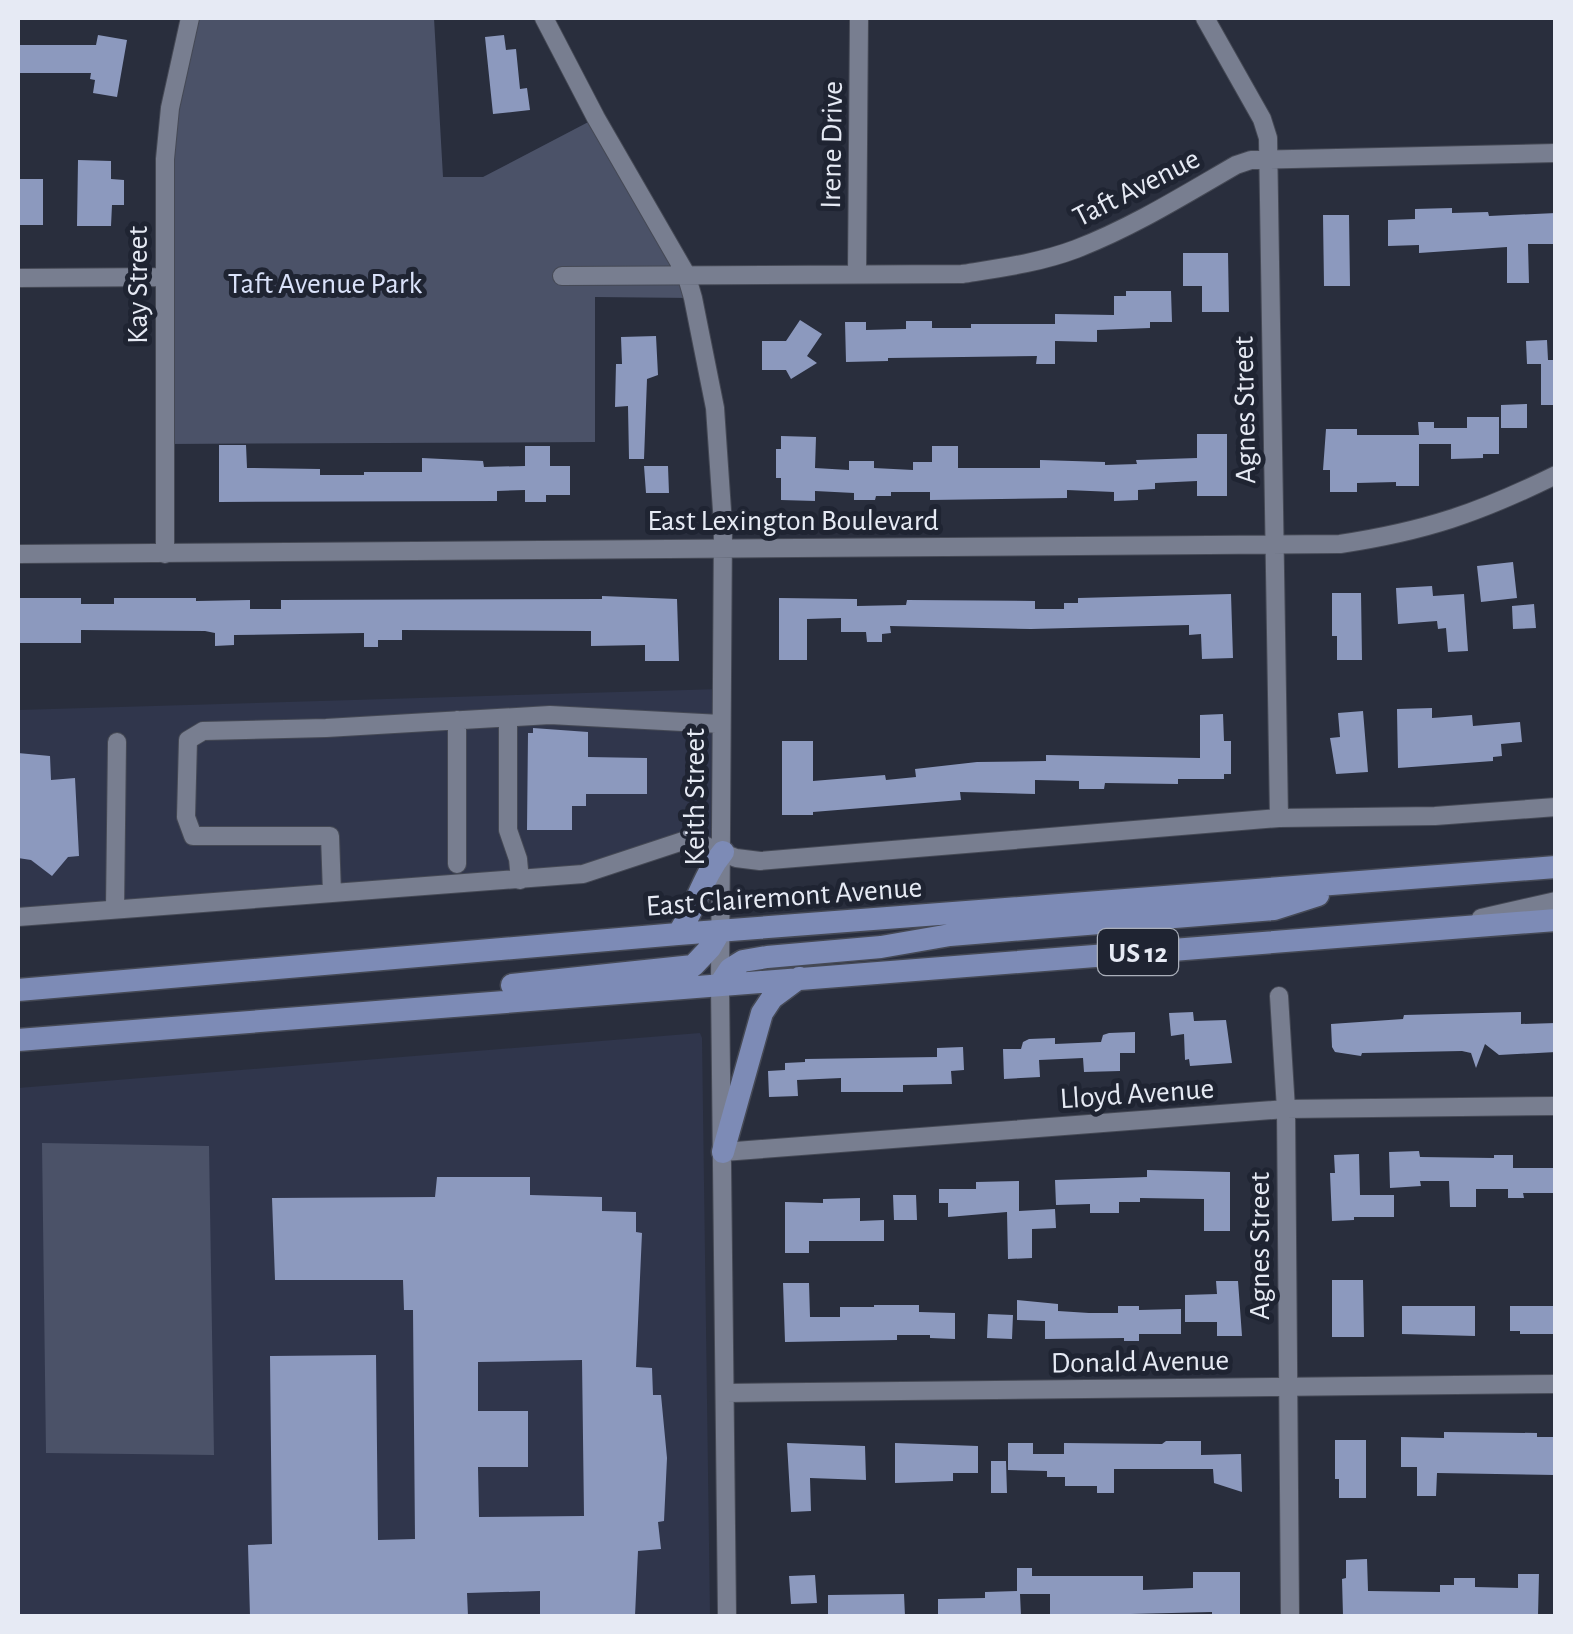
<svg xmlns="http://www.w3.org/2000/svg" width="1573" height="1634" font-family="'Alegreya Sans',sans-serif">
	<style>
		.built { fill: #30364c }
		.green { fill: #4b5268 }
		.building { fill: #8c99be; fill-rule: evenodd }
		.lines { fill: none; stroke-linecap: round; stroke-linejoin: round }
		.minor-casing { stroke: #454955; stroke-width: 20 }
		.major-casing { stroke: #454955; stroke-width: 25 }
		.minor { stroke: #787e90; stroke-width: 18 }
		.major { stroke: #7d8bb6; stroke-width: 22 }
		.labels { text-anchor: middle; stroke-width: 10; stroke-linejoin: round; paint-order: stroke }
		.shield { fill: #1f2432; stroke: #aaafba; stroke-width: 2.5 }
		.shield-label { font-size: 28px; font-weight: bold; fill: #e6eaf4 }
		.street-label { font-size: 30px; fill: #e6eaf4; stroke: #1f2432 }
		.park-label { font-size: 30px; fill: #dae2fa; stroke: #1f2432 }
	</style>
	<rect width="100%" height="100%" fill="#292e3d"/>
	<path class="built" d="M721,689L723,852L699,841L606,869L18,917V710Z
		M700,1033L702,1038L710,1616H18V1088Z"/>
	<path class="green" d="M190,18H434L443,177H483L596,118L693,298L595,297V442L165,444V159Z
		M42,1143L209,1146L214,1455L46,1453Z"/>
	<path class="building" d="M98,35L127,40L117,97L93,93L95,80L90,79L91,73H18V45H96Z
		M504,35L506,50L516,49L520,89L527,88L530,110L493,114L485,37Z
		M78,160L111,161V179L124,180V205H112L111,226H77Z
		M18,179H43V225H18Z
		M1452,208V213L1488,212L1489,216L1556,213V244H1528L1529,283H1507V247L1419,253V245L1388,246V220L1415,219V209Z
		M1323,215H1349L1350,286H1324Z
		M1183,253H1228L1229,312H1202V286H1183Z
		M1126,291H1171L1172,322H1150V328L1097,330V342L1055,341V364H1036L1037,356L888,358V361L846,362L845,322H866V330L906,329V321H932V328H971V324H1055V314L1114,315V296H1126Z
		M800,320L822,334L807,356L817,363L791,379L786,370H762V341H786Z
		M656,336L658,375L647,379L644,459H629L628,406L615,407L616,364H622L621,337Z
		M1547,340L1548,360H1556V405H1541V364H1527L1526,341Z
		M1527,404V428H1501V405Z
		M1467,417H1499V454H1483V458L1451,459V444H1419V486H1396V482L1357,483V492H1330V470H1323L1326,429H1357V435H1419L1418,422H1434V428H1467Z
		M1197,434H1227V496H1197V481L1155,483V489L1138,490V500L1114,501V492L1067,490V498L930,500V492H891V496H876L875,500H854V493L815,491V501L781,500V478H776V449H781V436L816,437L815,468L849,470V461H874V468L913,470V462H932V446H958V468H1040V460L1105,462V465L1137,464L1136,460L1197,458Z
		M219,445H246L247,468L320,469V475H364V472H422V458L483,461L484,467L525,466V446H550V466H570V495H546V502H525V490L497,491V501L219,502Z
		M644,466H668L669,493H646Z
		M1513,562L1517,598L1481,602L1477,566Z
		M1432,586L1433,596L1464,594L1468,651L1448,652L1446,628L1438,629L1437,621L1398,624L1396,588Z
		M1332,593H1361L1362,660H1337V636H1332Z
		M1231,594L1233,658L1202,659L1201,634L1189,635V625L1031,629L890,626L891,633L882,634V642H867L866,632H841V618L807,619V660H779V598L857,599V606L906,605L907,600L1035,601V609H1064V603H1078V598Z
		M602,596L677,599L679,661H645V645L591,646V631L402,630V640H378V647H364V633L234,635V645L215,646V633L205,631L81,630V643H18V598H81V604H114V598H196V601L250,600V609H281V600L602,599Z
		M1534,604L1536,628L1513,629L1512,606Z
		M1432,708V718L1472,715L1473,726L1520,722L1522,742L1501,744L1502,756L1493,757V761L1398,768L1397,709Z
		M1363,711L1368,772L1336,774L1330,738L1340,737L1338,713Z
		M1223,714L1224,741H1231V774H1224V779H1178V784L1105,783L1104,789H1079V781L1035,780V794L960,792L961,800L813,812V815H782V741H813V781L885,775L886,780L916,777L915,769L977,762L1046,761V755L1200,758V715Z
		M533,728L588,732V757L647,758V794H586V806H572V830H527L528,733H533Z
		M18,753L50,756L51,780L75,778L79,856L68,857L52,876L31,860L18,858Z
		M1193,1012L1194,1021L1226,1020L1232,1063L1190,1066L1189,1059L1185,1060L1184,1034L1171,1036L1169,1013Z
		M1521,1012V1024L1556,1023V1052L1499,1055L1485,1044L1476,1068L1471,1053L1462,1051L1362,1053L1361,1056L1335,1052L1332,1047L1331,1024L1403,1019L1404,1015Z
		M1135,1032V1053H1120V1071L1084,1072L1083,1058L1039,1060L1040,1077L1004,1079L1003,1049H1021L1023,1042L1029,1039L1055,1038V1044L1101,1042L1103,1035L1109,1033Z
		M963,1047L964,1070L951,1071L952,1084L903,1085V1092H841V1078L797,1080L798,1096L769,1097L768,1071L785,1070V1063L805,1062V1059L937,1057V1048Z
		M1419,1151L1420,1157L1494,1158V1155H1513V1168H1556V1193H1523L1524,1198H1508V1189H1476V1207H1450L1449,1181H1420L1421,1186L1390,1188L1389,1152Z
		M1359,1154L1360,1195H1394V1217H1354V1220L1332,1221L1330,1173H1335L1334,1155Z
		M1147,1170L1230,1172V1231H1204V1199L1140,1198V1202H1119V1213H1090V1204L1056,1205L1055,1180L1147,1177Z
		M437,1177H530V1195L602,1197V1211L636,1212V1232L642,1233L636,1367L652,1368L653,1395H661L667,1458L664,1521L658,1522L661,1549L638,1551L635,1616H540V1591L467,1593L468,1616H250L248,1545L272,1544L270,1356L376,1355L378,1540L415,1539L413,1310H404L403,1280H275L272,1198L435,1197ZM582,1360L584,1516L479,1517L478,1467H528V1411H478V1362Z
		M1019,1181V1211L1055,1209L1056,1228L1032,1229V1258L1008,1259L1007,1212L948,1217V1203H939V1189H976V1182Z
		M893,1195H916L917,1220H894Z
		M860,1198V1221L884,1220V1241H809V1253H785V1202L823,1203V1199Z
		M1332,1280H1363L1364,1337H1332Z
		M1216,1281H1238L1242,1336H1217V1322H1185V1295L1217,1294Z
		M783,1283H809L810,1317H840V1307H874V1305H919V1312L955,1313V1339L930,1338V1335H897V1340L785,1342Z
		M1017,1300L1058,1304V1311L1089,1313H1118V1306H1139V1310L1181,1309V1334H1139V1341H1124V1338L1045,1339V1321L1017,1320Z
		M1402,1306H1475V1336L1402,1334Z
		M1510,1306H1556V1334H1520V1331H1510Z
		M988,1314L1013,1315L1012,1339L987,1338Z
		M1444,1432L1537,1433V1437H1556V1475L1437,1473L1436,1496H1417V1467H1401V1437L1444,1438Z
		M1335,1440H1366V1498H1339V1479H1335Z
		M1166,1441H1201V1455L1241,1454L1242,1492L1214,1483L1213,1469H1114V1493H1097V1486H1065V1477H1047V1471L1008,1470V1443H1033V1454H1064V1443L1162,1444Z
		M787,1443L865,1446L866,1480L810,1478L811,1511L791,1512Z
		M895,1443L978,1446V1473H953V1481L895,1483Z
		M991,1461H1006L1007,1493H991Z
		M1367,1559L1368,1591L1440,1592V1585H1454V1578H1475V1587L1518,1588V1574H1539L1538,1616H1343L1342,1579L1346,1578V1560Z
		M1017,1568H1032V1576H1143V1590L1193,1588V1572H1240V1615H1212V1612L1050,1616V1594H1020L1021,1616H938V1599L985,1598V1592L1017,1591Z
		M815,1575L817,1603L791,1604L789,1576Z
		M904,1594L905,1616H828V1595Z"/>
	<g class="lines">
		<g class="minor-casing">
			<path id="minor" d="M544,18L596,118L686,274L693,298L715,408L723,525L720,984L727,1616
				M1205,18L1262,119L1268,138L1279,818
				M857,273L859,18
				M562,276L962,274C1000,268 1039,263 1076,249C1133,227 1184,195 1236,165L1251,160L1556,153
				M18,278L165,277
				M18,554L1340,544C1426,531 1478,513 1556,475
				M165,554V159L170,108L190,18
				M508,718V830L518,859L520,880
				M457,720V864
				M332,893L330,836H193L186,817L188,740L203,731L326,728L550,715L721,724
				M115,909L117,742
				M18,917L583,874L689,839L736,858L760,861L1279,818L1435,816L1556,807
				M1481,918L1556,901
				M1279,996L1286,1109L1290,1616
				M723,1152L1286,1109L1556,1106
				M726,1393L1556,1384"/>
		</g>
		<g class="major-casing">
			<path id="major" d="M678,934C696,908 702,877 723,852
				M720,984L730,969L743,961L767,957L881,947L950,935L1274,909L1318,895
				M512,985L693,966L710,948L720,931
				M18,990L678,934L1556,867
				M18,1040L1556,920
				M723,1152L762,1013L772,998L799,978"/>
		</g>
		<use href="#minor" class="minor"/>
		<use href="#major" class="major"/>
	</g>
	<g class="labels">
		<rect class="shield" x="1098" y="929" width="80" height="46" rx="8"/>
		<g class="shield-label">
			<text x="1138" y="962">US 12</text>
		</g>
		<g class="street-label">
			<text transform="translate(831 145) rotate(-89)" y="10">Irene Drive</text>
			<text transform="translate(1136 187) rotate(-27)" y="10">Taft Avenue</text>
			<text transform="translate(137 285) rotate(-90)" y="10">Kay Street</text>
			<text transform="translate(1244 410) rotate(-91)" y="10">Agnes Street</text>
			<text x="793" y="530">East Lexington Boulevard</text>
			<text transform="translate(694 797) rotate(-90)" y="10">Keith Street</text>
			<text transform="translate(784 896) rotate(-4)" y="10">East Clairemont Avenue</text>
			<text transform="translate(1137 1093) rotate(-4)" y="10">Lloyd Avenue</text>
			<text transform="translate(1259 1246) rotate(-90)" y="10">Agnes Street</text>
			<text transform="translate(1140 1361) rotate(-1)" y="10">Donald Avenue</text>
		</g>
		<g class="park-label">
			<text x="325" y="293">Taft Avenue Park</text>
		</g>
	</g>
	<rect width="1573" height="1634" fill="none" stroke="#e6eaf4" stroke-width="40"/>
</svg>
